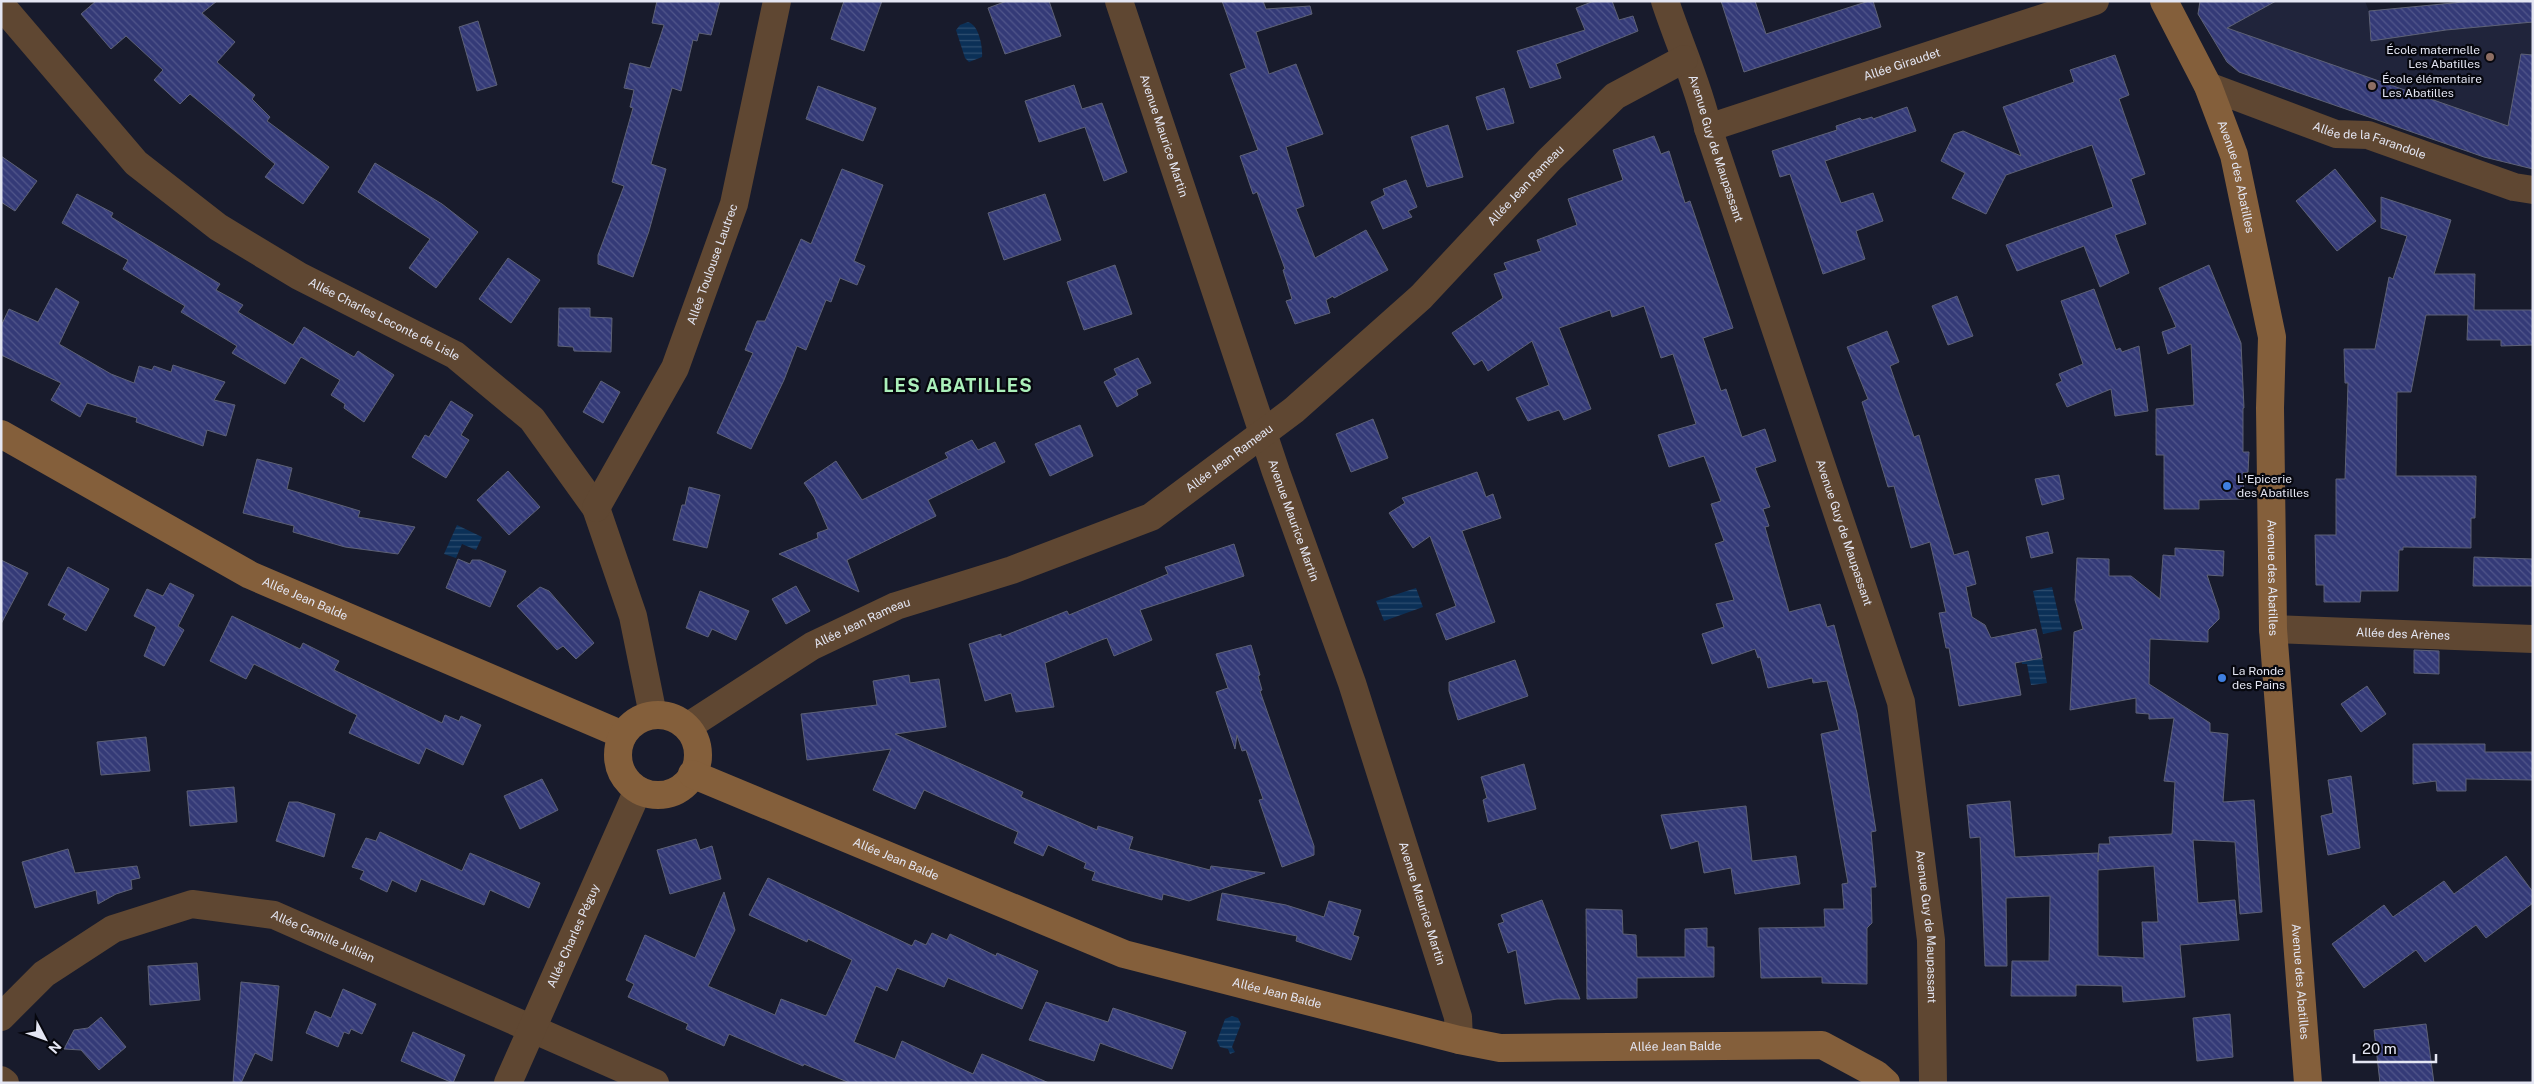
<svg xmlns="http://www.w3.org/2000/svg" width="2534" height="1084" font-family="'Public Sans',sans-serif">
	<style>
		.built { fill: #20243b }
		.water { fill: url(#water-rules) }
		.building { fill: url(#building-back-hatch); stroke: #5d6176; fill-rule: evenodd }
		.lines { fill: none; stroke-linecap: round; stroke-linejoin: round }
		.street { stroke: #5f4732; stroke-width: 28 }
		.secondary { stroke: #845f3b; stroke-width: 28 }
		.education-dot { fill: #8d6e63; stroke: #06070e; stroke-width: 2 }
		.shop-dot { fill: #3f7fe0; stroke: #06070e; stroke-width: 2 }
		.labels { text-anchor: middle; stroke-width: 4.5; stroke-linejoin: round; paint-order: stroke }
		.poi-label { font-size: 12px; fill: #e4e6f3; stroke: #06070e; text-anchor: start }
		.street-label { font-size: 12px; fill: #e4e6f3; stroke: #06070e }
		.district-label { font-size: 18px; font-weight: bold; letter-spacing: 1px; fill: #abefba; stroke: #06070e }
	</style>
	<defs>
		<pattern id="water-rules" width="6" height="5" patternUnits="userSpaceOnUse" patternTransform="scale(1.25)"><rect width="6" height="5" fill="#0b3057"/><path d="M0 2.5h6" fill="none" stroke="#2e4e70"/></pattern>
		<pattern id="building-back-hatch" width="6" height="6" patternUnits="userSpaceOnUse" patternTransform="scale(1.25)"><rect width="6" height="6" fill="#343a77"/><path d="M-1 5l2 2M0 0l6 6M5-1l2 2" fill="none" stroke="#51568b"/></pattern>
	</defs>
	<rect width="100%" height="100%" fill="#181b2c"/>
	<path class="built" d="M2200,1H2365L2369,11L2474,1H2533V169L2487,158L2239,72L2227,62L2198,14Z"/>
	<path class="water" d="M968,22C979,25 983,47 982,57L969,62L965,58L956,30L960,25Z
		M457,525L482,537L476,550L462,544L456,558L444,554Z
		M2052,587L2062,630L2043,634L2033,591Z
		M1416,588L1423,607L1384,621L1376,601Z
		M2021,657L2042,658L2047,683L2031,685L2027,664H2022Z
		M1232,1016L1238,1018L1241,1024L1232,1047L1235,1052L1230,1054L1228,1049L1220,1047L1217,1041L1225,1019Z"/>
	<path class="building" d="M96,1H217L202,13L235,42L217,62L255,95L252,99L270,117L267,121L329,167L303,204L265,177L275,164L190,94L180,104L154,80L163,70L126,36L111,49L81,14Z
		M657,1H720L711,35L699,33L697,41L693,40L681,91L672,88L651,164L666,169L649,231L633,277L598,264V255L624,186L612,182L633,108L630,107L634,90L624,88L630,63L650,68L664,25L652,23Z
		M844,1H882L864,51L831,39Z
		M1007,1H1049L1061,36L1005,54L988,8Z
		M1222,1H1263L1266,9L1310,6L1312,14L1256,32L1269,74L1296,64L1323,134L1286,147L1304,206L1296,209L1315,258L1366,230L1388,270L1334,298L1333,296L1326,300L1330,313L1295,324L1286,301L1292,299L1283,270L1285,269L1257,192L1253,194L1240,156L1258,150L1230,74L1246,68Z
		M1594,1H1612L1619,20L1633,16L1638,31L1556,64L1561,78L1530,88L1517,51L1585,30L1576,8Z
		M1721,1H1755L1766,34L1869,1H1873L1881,27L1744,72Z
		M2200,1H2276L2227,28L2508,126L2521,54L2533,55V169L2484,157L2239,72L2227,62L2198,14Z
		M2474,1H2533V22L2446,30L2371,41L2369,11Z
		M478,21L497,85L477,91L459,27Z
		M2115,55L2129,95L2119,99L2145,174L2131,179L2146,224L2115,235L2129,273L2100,287L2084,246L2017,271L2006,245L2113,207L2092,145L2006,175L1986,214L1952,198L1965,173L1941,161L1954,134L1963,131L2021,156L2003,107L2074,82L2070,70Z
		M1074,85L1082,109L1102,103L1127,172L1104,181L1085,127L1039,142L1025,101Z
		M818,86L876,108L863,141L806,119Z
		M1504,88L1514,123L1487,130L1476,97Z
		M1907,107L1916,131L1825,161L1841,203L1873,193L1883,221L1856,231L1865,259L1823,274L1790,174L1780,177L1772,151L1837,130L1836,126L1860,118L1862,120L1872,117L1873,119Z
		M1448,125L1463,177L1427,187L1411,137Z
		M1654,136L1661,154L1669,151L1685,203L1690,201L1733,328L1703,338L1721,391L1726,389L1742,437L1765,429L1776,461L1755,468L1770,507L1763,509L1769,526L1765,527L1789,612L1820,604L1827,627L1834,625L1857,713L1876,831L1871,832L1876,887H1871L1872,923L1867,928V984L1822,983V977L1761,978L1759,928L1825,927L1824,909H1844L1842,884L1848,883L1821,734L1839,730L1827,681L1813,683L1812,678L1768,688L1760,657L1758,658L1755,649L1712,664L1702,634L1724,627L1716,604L1734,600L1715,544L1724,541L1711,504L1721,501L1704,456L1669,467L1658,435L1696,424L1673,354L1661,358L1644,306L1612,317L1610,310L1559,328L1591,409L1564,420L1559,410L1528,421L1516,398L1549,385L1532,341L1488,371L1482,360L1474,365L1452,333L1503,298L1494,274L1507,270L1504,263L1541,251L1537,240L1577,225L1568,199L1623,180L1613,150Z
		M1,156L37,181L15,211L1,202Z
		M375,163L442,204L478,232L436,288L409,268L430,239L358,192Z
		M842,169L883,185L854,261L865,266L857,285L840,278L831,302L826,300L806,350L797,346L784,380L751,449L717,433L753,353L745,350L757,321H765L801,239L811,244Z
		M2335,169L2376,221L2337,251L2296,201Z
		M1406,180L1417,207L1408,211L1412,217L1383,229L1371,202L1385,195L1383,189Z
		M77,194L113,213L111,217L220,284L216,290L243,305L238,312L293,345L304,327L354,357L358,351L394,375L364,422L344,408L345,404L331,395L340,380L301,357L285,384L232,353L237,346L181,312L185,306L123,269L128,260L62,223Z
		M1045,194L1061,240L1004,260L988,213Z
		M2381,197L2451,220L2434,274H2475L2474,310H2533V345L2501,346V340H2467L2468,315H2426L2411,392H2397L2396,476H2476L2475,518H2471V548L2403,547V550H2399L2398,591H2361L2360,602H2324V585H2316L2315,535H2336V479H2345L2348,383H2345L2344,349H2375L2389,277L2393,279L2407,236L2381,228Z
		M508,258L540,280L511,323L479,299Z
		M1115,265L1132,314L1084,330L1067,282Z
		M2209,265L2241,343L2244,408H2243V452H2249L2248,472L2243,473L2244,499L2199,500V509H2164V455H2156V409L2194,405L2191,344L2168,354L2162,332L2176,327L2159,288Z
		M56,288L79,302L59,344L111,374L134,383L139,366L152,370L154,366L171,372L173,365L225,382L214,400L235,405L226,436L207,430L203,446L136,422L137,418L87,403L80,417L51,400L61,383L1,355V326L9,309L38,322Z
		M2094,289L2116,350L2120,348L2122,352L2139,346L2148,411L2115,416L2111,389L2067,407L2056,384L2062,381L2059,374L2083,364L2061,301Z
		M1957,296L1973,336L1948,345L1932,306Z
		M559,308H590V317L612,318L611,352L574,351L573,347L558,346Z
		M1887,331L1899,362L1890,366L1914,437L1919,435L1954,555L1968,551L1976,584L1966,587L1972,617L1985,625L1991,638L2036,629L2042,658L2015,663L2021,695L1959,706L1949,648H1946L1939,613L1946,612L1930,542L1911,548L1894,486L1888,487L1862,402L1868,399L1847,347Z
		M1138,358L1151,383L1136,390L1138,395L1117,407L1104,382L1117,375L1114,369Z
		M601,381L620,392L603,423L583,412Z
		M451,401L473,415L461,435L469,440L446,478L412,457L425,435L429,437Z
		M1373,419L1388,458L1351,472L1336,434Z
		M1080,425L1093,456L1050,476L1035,444Z
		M972,440L978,450L995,442L1005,462L928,500L936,516L847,560L859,592L779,554L818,538L817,533L828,529L814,497L804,483L836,461L862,500L948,458L945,453Z
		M257,459L292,468L287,489L360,511L358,517L415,527L398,554L345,547L293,532L294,526L243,513Z
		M508,471L540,507L509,535L477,500Z
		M1477,472L1486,497L1493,494L1501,518L1462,531L1495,622L1446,640L1436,614L1456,606L1430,536L1413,548L1389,513L1405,503L1402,498Z
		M2059,475L2064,499L2042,505L2035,479Z
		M689,487L720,495L707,548L673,540L682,505H685Z
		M2048,532L2053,553L2031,558L2026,537Z
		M1234,544L1244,576L1140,610L1152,640L1114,656L1107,638L1101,640L1045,663L1054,707L1016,712L1011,693L985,701L969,644L1001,634V637L1067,611L1069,615L1168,574L1165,567Z
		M2175,548L2224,551L2223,576L2207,575L2219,611V619L2208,630V642L2150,639L2149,684L2210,723V732L2228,734L2223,802L2254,800L2262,912L2240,914L2235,842L2193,840L2198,903L2235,900L2239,940L2180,945L2185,997L2123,1002L2122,986L2076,985V996H2011L2012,961H2049L2050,896L2006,898L2007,966H1985L1980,837L1970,838L1967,805L2010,801L2015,857L2098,853V862L2099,844H2110L2109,837L2172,834L2175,782L2164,781L2174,718L2149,719V714L2136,713V698L2070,710L2074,632L2083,629L2075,600L2077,558L2109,559V576H2131L2160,599L2163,555L2175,556ZM2154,866L2158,922H2142L2144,958L2098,956V870Z
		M2474,557L2533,559V586H2473Z
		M458,559L470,564L472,560H480L506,571L490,607L446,588Z
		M1,560L28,573L1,624Z
		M68,567L109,589L86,631L63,619L66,614L48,605Z
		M170,583L194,595L178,626L184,630L164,666L144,656L156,627L134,616L147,589L163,596Z
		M796,586L810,611L786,624L772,599Z
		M540,587L549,591L594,643L576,659L563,646L557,650L517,606Z
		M700,591L749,611L736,640L712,629L708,637L686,628Z
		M232,616L300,649L303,643L339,661L334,670L442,723L445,715L459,721L461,716L481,725L463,765L426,748L419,764L349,733L357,715L254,664L246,679L210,661Z
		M1251,645L1260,675L1258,676L1262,690L1260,691L1314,846V855L1282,867L1259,800L1263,799L1246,750L1242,751L1237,735L1235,749L1216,692L1228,688L1216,654Z
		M2414,650L2439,651V674L2414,673Z
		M1515,660L1528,696L1458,720L1449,691V682Z
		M909,675L910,683L939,679L946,727L895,734L1023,792L1021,797L1097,830L1098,826L1133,837L1129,849L1210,870L1211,866L1265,873L1189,901L1163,894L1162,900L1092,880L1095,872L1084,868L1086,863L1048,845L1043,856L1014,843L1018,832L924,790L915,809L873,790L891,749L807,760L801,714L877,705L873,681Z
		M2367,686L2386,714L2361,732L2341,704Z
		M146,737L150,771L101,775L97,742Z
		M2413,744H2485V752H2533V780L2466,779V791H2437L2436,781L2413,784Z
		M1524,764L1536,809L1488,822L1483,800L1487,798L1481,777Z
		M2351,776L2360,848L2328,855L2321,816L2333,813L2328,780Z
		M542,779L558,810L520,829L504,796Z
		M234,787L237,822L190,826L187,791Z
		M289,802H298L335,814L324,857L276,841Z
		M1746,806L1752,861L1796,856L1800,884L1735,894L1731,868L1704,873L1698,841L1671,849L1661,815Z
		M380,832L462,871L470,853L540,883L529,908L490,890L484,905L421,879L416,892L392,880L387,892L360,879L364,871L352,867L366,838L376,841Z
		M696,839L700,850L712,846L721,879L670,894L657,850Z
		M68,849L75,873L137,866L140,878L131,880L132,889L116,894L98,904L96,890L35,908L22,862Z
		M2506,856L2533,892V903L2486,938L2476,925L2425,962L2416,950L2364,988L2332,944L2384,905L2393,917L2444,881L2454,894Z
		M768,878L912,946L915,940L926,945L932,933L947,940L950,934L996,956L997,953L1038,971L1022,1009L948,978L944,987L897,968L887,991L876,986L854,1042L895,1059L902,1041L973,1074L982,1054L1049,1083H850L804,1064L803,1066L729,1034L724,1046L686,1029L688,1024L628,997L634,984L626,980L645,935L695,958L724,892L735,930L708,986L775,1015L781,999L826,1016L852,960L808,939L807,942L749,915Z
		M1222,893L1286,905L1324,917L1329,901L1361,910L1353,935L1359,937L1351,960L1296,941L1297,936L1217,920Z
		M1542,900L1580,999H1557L1525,1004L1516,950L1508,953L1498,924L1504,922L1501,915Z
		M1586,909L1622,910L1623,934L1636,935L1637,957H1685V929L1707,928V947H1714V977L1637,978V998L1587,999Z
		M197,963L200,1000L150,1005L148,966Z
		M241,982L279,986L272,1061L255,1053L241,1083H233Z
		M343,989L376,1004L362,1034L351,1029L349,1034L344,1032L338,1047L306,1033L315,1011L331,1018Z
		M1046,1002L1108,1022L1113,1008L1186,1032L1172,1069L1100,1043L1094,1061L1029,1040Z
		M2230,1014L2233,1057L2197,1061L2193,1018Z
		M101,1017L126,1047L99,1070L81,1050L64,1049L74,1030L88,1028Z
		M2426,1024L2434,1083H2380L2374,1030Z
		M413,1032L465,1055L453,1083L401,1061Z"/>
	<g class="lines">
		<g class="street">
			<path id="s1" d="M1119,1L1276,472L1352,683L1458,1017L1459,1040"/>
			<path id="s2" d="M1665,1C1679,44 1698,84 1708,128L1901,702L1931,940L1933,1083"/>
			<path id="s3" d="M1,5L136,163L218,227L299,276L455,355L532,419L596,508L633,616L653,715"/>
			<path id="s4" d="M2208,86L2336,134L2368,135L2514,187L2533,190"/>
			<path id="s5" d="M1708,128L2095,1"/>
			<path id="s6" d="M596,508L675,368L734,204L777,1"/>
			<path id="s7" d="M2273,629L2533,639"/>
			<path id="s8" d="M687,727L812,646L896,606L1012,570L1151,517L1294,410L1421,297L1549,160L1615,96L1684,59"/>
			<path id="s9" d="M1,1017L44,974L113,929L192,904L274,915L655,1083"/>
			<path d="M1,1080L5,1083"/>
			<path id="s10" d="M508,1083L638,790"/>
		</g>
		<g class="secondary">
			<path id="s11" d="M2164,1L2208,86L2234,155L2272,337L2270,408L2273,629L2308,1083"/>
			<path id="s12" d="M1,434L250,575L623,735"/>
			<circle cx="658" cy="755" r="40"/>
			<path id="s13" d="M692,774L1124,954L1459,1040L1500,1048L1822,1045L1876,1074L1886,1083"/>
		</g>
	</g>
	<g class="education-dot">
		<circle cx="2490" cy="57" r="5"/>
		<circle cx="2372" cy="86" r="5"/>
	</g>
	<g class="shop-dot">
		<circle cx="2227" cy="486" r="5"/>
		<circle cx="2222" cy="678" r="5"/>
	</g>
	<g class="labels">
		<g class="poi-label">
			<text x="2480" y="54" text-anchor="end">École maternelle<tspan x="2480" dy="14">Les Abatilles</tspan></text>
			<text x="2382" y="83">École élémentaire<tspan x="2382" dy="14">Les Abatilles</tspan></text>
			<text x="2237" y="483">L'Epicerie<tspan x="2237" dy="14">des Abatilles</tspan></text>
			<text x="2232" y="675">La Ronde<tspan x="2232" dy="14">des Pains</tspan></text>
		</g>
		<g class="street-label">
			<text dy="4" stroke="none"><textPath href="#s5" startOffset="204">Allée Giraudet</textPath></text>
			<text dy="4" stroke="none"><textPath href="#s1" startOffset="142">Avenue Maurice Martin</textPath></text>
			<text dy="4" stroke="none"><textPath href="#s4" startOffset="171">Allée de la Farandole</textPath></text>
			<text dy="4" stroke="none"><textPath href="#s2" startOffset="156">Avenue Guy de Maupassant</textPath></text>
			<text dy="4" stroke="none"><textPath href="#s11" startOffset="191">Avenue des Abatilles</textPath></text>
			<text dy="4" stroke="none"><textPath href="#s8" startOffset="1014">Allée Jean Rameau</textPath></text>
			<text dy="4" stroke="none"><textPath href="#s6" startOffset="271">Allée Toulouse Lautrec</textPath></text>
			<text dy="4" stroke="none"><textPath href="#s3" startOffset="502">Allée Charles Leconte de Lisle</textPath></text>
			<text dy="4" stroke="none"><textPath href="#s8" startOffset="610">Allée Jean Rameau</textPath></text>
			<text dy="4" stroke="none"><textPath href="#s1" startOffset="548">Avenue Maurice Martin</textPath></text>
			<text dy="4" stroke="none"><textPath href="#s2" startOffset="561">Avenue Guy de Maupassant</textPath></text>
			<text dy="4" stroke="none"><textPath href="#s11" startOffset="596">Avenue des Abatilles</textPath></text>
			<text dy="4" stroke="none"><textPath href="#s12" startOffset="346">Allée Jean Balde</textPath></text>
			<text dy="4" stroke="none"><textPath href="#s8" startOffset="204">Allée Jean Rameau</textPath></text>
			<text dy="4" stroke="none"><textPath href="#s7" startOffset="130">Allée des Arènes</textPath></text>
			<text dy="4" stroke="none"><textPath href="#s13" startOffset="221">Allée Jean Balde</textPath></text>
			<text dy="4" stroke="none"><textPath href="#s1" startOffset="952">Avenue Maurice Martin</textPath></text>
			<text dy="4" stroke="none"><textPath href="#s2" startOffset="966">Avenue Guy de Maupassant</textPath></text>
			<text dy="4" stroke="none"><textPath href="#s10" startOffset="161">Allée Charles Péguy</textPath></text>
			<text dy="4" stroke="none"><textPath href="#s9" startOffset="362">Allée Camille Jullian</textPath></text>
			<text dy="4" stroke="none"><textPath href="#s11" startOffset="1001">Avenue des Abatilles</textPath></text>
			<text dy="4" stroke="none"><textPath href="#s13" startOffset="626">Allée Jean Balde</textPath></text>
			<text dy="4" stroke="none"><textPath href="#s13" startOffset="1031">Allée Jean Balde</textPath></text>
		</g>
		<g class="district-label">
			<text x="958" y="392">LES ABATILLES</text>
		</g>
	</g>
	<rect width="2534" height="1084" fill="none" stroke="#e4e6f3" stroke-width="5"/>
	<g transform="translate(45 1039) rotate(131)" stroke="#06070e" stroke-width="4" paint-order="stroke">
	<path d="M0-4L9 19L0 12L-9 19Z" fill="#e4e6f3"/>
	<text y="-8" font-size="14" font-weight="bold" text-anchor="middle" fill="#e4e6f3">N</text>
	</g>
	<path d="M2354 1054v8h82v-8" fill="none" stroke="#e4e6f3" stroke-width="2.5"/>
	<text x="2362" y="1054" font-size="15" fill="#e4e6f3" stroke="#06070e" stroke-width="4" paint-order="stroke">20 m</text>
</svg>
